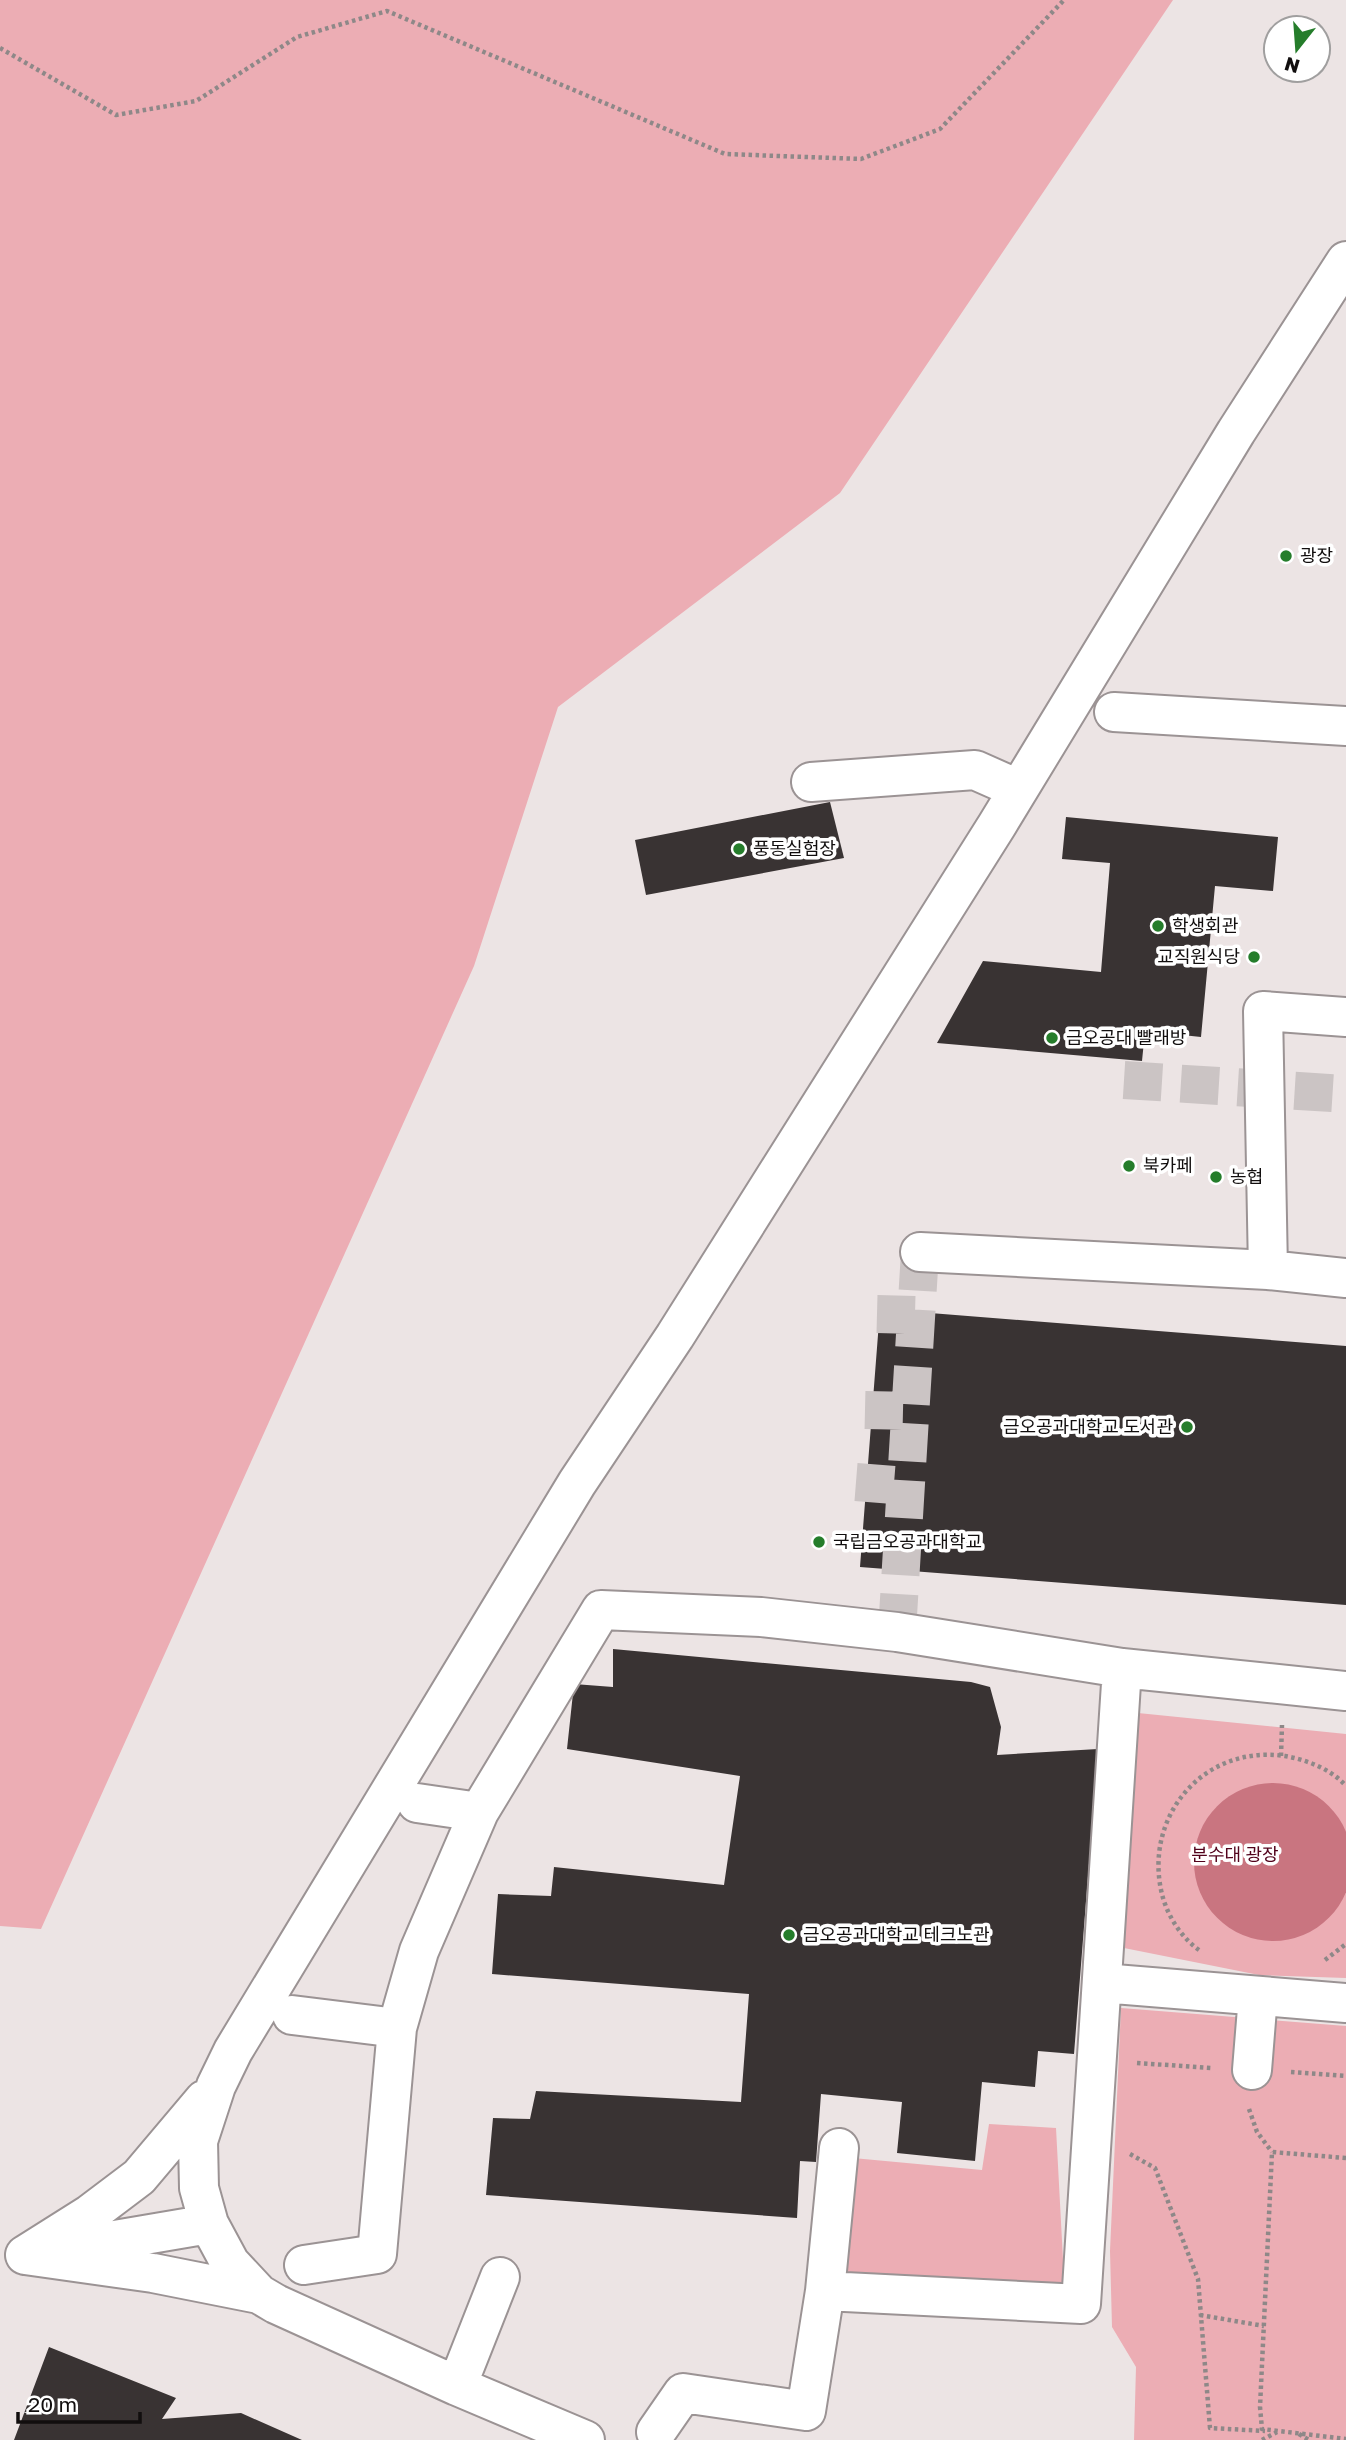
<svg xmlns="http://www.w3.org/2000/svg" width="1346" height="2440" font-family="'Golos Text','Noto Sans KR',sans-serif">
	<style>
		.green { fill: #ecadb4 }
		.water { fill: #c97580 }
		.building { fill: #393333 }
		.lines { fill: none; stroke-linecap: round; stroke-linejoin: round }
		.minor-tunnel { stroke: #cbc4c4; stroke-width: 38; stroke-dasharray: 38 19; stroke-linecap: butt }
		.minor-casing { stroke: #9b9394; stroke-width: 42 }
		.path { stroke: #8e8888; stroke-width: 4.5; stroke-dasharray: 3.5 3.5; stroke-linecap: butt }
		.minor { stroke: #fff; stroke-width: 38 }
		.poi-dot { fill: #257d2b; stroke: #fff; stroke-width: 2.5 }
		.labels { text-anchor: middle; stroke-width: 7; stroke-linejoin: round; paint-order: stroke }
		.poi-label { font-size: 18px; fill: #110e0e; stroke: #fff; text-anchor: start }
		.park-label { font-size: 18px; fill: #52031c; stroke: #fff }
	</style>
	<rect width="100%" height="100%" fill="#ece4e4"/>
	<path class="green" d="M0,0H1173L840,493L558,707L474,966L41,1929L0,1926Z
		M1138,1713L1346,1734V1978L1259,1975L1114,1946Z
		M1121,2008L1346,2026V2440H1134L1136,2367L1112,2327L1110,2251Z
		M989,2124L1056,2128L1065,2297L839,2284L853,2158L982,2170Z"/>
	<path class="water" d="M1194 1862a79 79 0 1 1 158 0a79 79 0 1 1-158 0Z"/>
	<path class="building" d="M830,802L844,858L646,895L635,840Z
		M1066,817L1278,837L1273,891L1215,886L1201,1037L1145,1031L1142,1061L937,1043L983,961L1101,972L1110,863L1062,859Z
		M880,1309L1346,1346V1605L860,1567Z
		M613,1649L971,1682L990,1687L1001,1727L997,1755L1098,1749L1074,2054L1038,2051L1035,2087L982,2082L975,2161L897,2153L902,2102L821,2094L816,2162L800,2161L797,2218L486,2195L493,2118L530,2119L536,2091L741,2102L749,1994L492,1974L498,1894L551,1896L554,1867L724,1885L740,1776L567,1749L574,1684L613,1687Z
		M49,2347L176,2398L162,2419L241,2413L302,2440H14Z"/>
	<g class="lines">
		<path class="minor-tunnel" d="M1124,1080L1346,1094
			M877,1314L916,1315
			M865,1410L910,1411
			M856,1482L906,1486
			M897,1632L920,1252"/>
		<g class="minor-casing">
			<path id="minor" d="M1114,712L1346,726
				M811,782L975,770L1018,789
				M920,1252L1268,1270L1346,1278
				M1268,1270L1263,1011L1346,1017
				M417,1803L479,1812
				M1102,1983L1346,2003
				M292,2015L397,2028
				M1252,2070L1258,1996
				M839,2148L825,2291L1081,2304L1122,1668
				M62,2249L209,2224
				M25,2255L90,2214L139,2177L204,2100
				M25,2255L153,2273L259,2294
				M304,2265L377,2254L397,2028L419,1951L479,1812L601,1610L761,1617L897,1632L1122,1668L1346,1691
				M457,2386L500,2277
				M656,2432L683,2393L806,2411L825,2291
				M585,2440L457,2386L276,2304L259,2294L230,2263L209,2224L199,2188L198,2141L216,2086L233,2051L577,1483L675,1336L997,825L1236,432L1346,261"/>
		</g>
		<path class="path" d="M0,48L116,115L196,101L297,37L387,11L725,154L861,159L940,129L1064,0
			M1281,1756L1282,1725
			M1199,1950C1182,1938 1169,1918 1163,1898C1141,1819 1202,1744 1285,1756C1307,1760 1331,1769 1346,1786
			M1325,1960L1346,1944
			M1137,2063L1212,2068
			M1291,2072L1346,2076
			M1249,2109L1257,2132L1272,2152
			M1130,2154L1155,2168L1198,2279L1210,2428L1265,2431
			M1346,2158L1272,2152L1260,2407L1262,2429L1346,2439
			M1200,2315L1264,2326
			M1299,2434L1309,2440
			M1262,2440L1277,2432"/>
		<use href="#minor" class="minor"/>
	</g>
	<g class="poi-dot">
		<circle cx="1286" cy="556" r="7"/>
		<circle cx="739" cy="849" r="7"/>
		<circle cx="1158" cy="926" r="7"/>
		<circle cx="1254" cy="957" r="7"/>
		<circle cx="1052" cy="1038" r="7"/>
		<circle cx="1129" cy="1166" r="7"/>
		<circle cx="1216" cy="1177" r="7"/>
		<circle cx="1187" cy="1427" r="7"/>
		<circle cx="819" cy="1542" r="7"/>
		<circle cx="789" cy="1935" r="7"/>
	</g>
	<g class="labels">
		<g class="poi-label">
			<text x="1300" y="562">광장</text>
			<text x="753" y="855">풍동실험장</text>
			<text x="1172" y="932">학생회관</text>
			<text x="1240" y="963" text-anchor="end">교직원식당</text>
			<text x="1066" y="1044">금오공대 빨래방</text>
			<text x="1143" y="1172">북카페</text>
			<text x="1230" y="1183">농협</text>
			<text x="1173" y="1433" text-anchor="end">금오공과대학교 도서관</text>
			<text x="833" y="1548">국립금오공과대학교</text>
			<text x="803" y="1941">금오공과대학교 테크노관</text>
		</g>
		<g class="park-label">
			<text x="1235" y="1861">분수대 광장</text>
		</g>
	</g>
	<g transform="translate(1297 49) rotate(197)"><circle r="33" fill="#ffffff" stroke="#a09f9f" stroke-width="2"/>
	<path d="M0-5L12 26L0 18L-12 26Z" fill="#257d2b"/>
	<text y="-10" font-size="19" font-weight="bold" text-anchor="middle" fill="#110e0e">N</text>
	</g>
	<path d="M18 2412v10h122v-10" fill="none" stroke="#110e0e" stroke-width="3.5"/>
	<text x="28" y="2412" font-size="21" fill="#110e0e" stroke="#ffffff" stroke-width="5" paint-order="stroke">20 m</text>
</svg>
